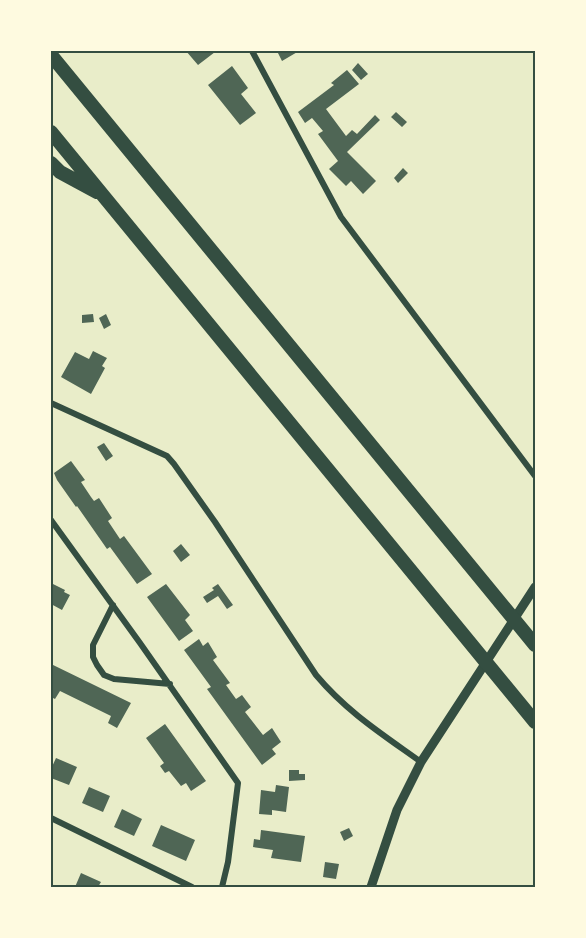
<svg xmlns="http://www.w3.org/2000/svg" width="586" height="938" font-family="Raleway,sans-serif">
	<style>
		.building { fill: #4f6655 }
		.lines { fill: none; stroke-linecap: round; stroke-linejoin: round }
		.minor { stroke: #344e41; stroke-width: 6 }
		.tertiary { stroke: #344e41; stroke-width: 9 }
		.motorway { stroke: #344e41; stroke-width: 14 }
		.neatline { fill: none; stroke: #344e41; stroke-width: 2 }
	</style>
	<rect width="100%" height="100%" fill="#e9edc9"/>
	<path class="building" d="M186,51H214L215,52L198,65Z
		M277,51H299L282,61Z
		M358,63L368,74L361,80L352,70Z
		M232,66L248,88L241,94L256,113L240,125L208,85Z
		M347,70L359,84L326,109L346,136L352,130L357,134L375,115L380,120L347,152L376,181L363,194L351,181L346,186L329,169L338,161L318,134L323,131L312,118L305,123L298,112L334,85L331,83Z
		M396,112L407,122L402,127L391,117Z
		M403,168L408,173L398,183L394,178Z
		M93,314L94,322L82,323V315Z
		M106,314L111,325L104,329L99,318Z
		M93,351L107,358L102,366L105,368L91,394L61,377L75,352L89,359Z
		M104,443L113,456L106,461L97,447Z
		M71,461L85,480L81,482L91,497L94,501L99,498L112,518L108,521L120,539L124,536L152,574L137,584L110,547L107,549L77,506L76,507L57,480L54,473Z
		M181,544L190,555L181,562L173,551Z
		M51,583L65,590L64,592L70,595L62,610L51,604Z
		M166,584L190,615L185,620L193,631L179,641L147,597Z
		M218,584L233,605L227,609L218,596L207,603L203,597L214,590L212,588Z
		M199,639L203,646L208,642L217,657L213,660L230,683L226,685L236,699L242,695L251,707L245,712L263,735L272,728L281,742L272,749L276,754L262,765L207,689L211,687L184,650Z
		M51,664L131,703L117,728L108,723L111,716L60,691L55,699L51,697Z
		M165,724L206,781L191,791L186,783L181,786L169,771L165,773L160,766L164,763L146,738Z
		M56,758L77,767L69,785L51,778V769Z
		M289,770H299V774H305V780L289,781Z
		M276,785L289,787L286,812L272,810V815L259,814L261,790L275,792Z
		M89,787L110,796L103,812L82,803Z
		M122,809L142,819L134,836L114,827Z
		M161,825L195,840L186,861L152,846Z
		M349,828L353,836L344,841L340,832Z
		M261,830L305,836L301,862L271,858L273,850L253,847L254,839L260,840Z
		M325,862L339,864L336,879L323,877Z
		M81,873L101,882L98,887H75Z"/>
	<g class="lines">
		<path class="minor" d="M252,51L341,217L535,476
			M51,403L167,456L174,464L215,522L316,675C347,712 382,734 421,762
			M51,520L140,643L238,783L228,862L222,887
			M113,605L93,645V657L97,665L104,675L114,679L170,684
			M51,818L192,887"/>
		<path class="tertiary" d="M371,887L397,810L421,762L535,587"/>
		<path class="motorway" d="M51,55L535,645
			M51,132L535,722
			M51,163L60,172L97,192"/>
	</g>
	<rect width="586" height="938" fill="none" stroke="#fefae0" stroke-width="105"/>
	<rect x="52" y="52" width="482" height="834" class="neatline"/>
</svg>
